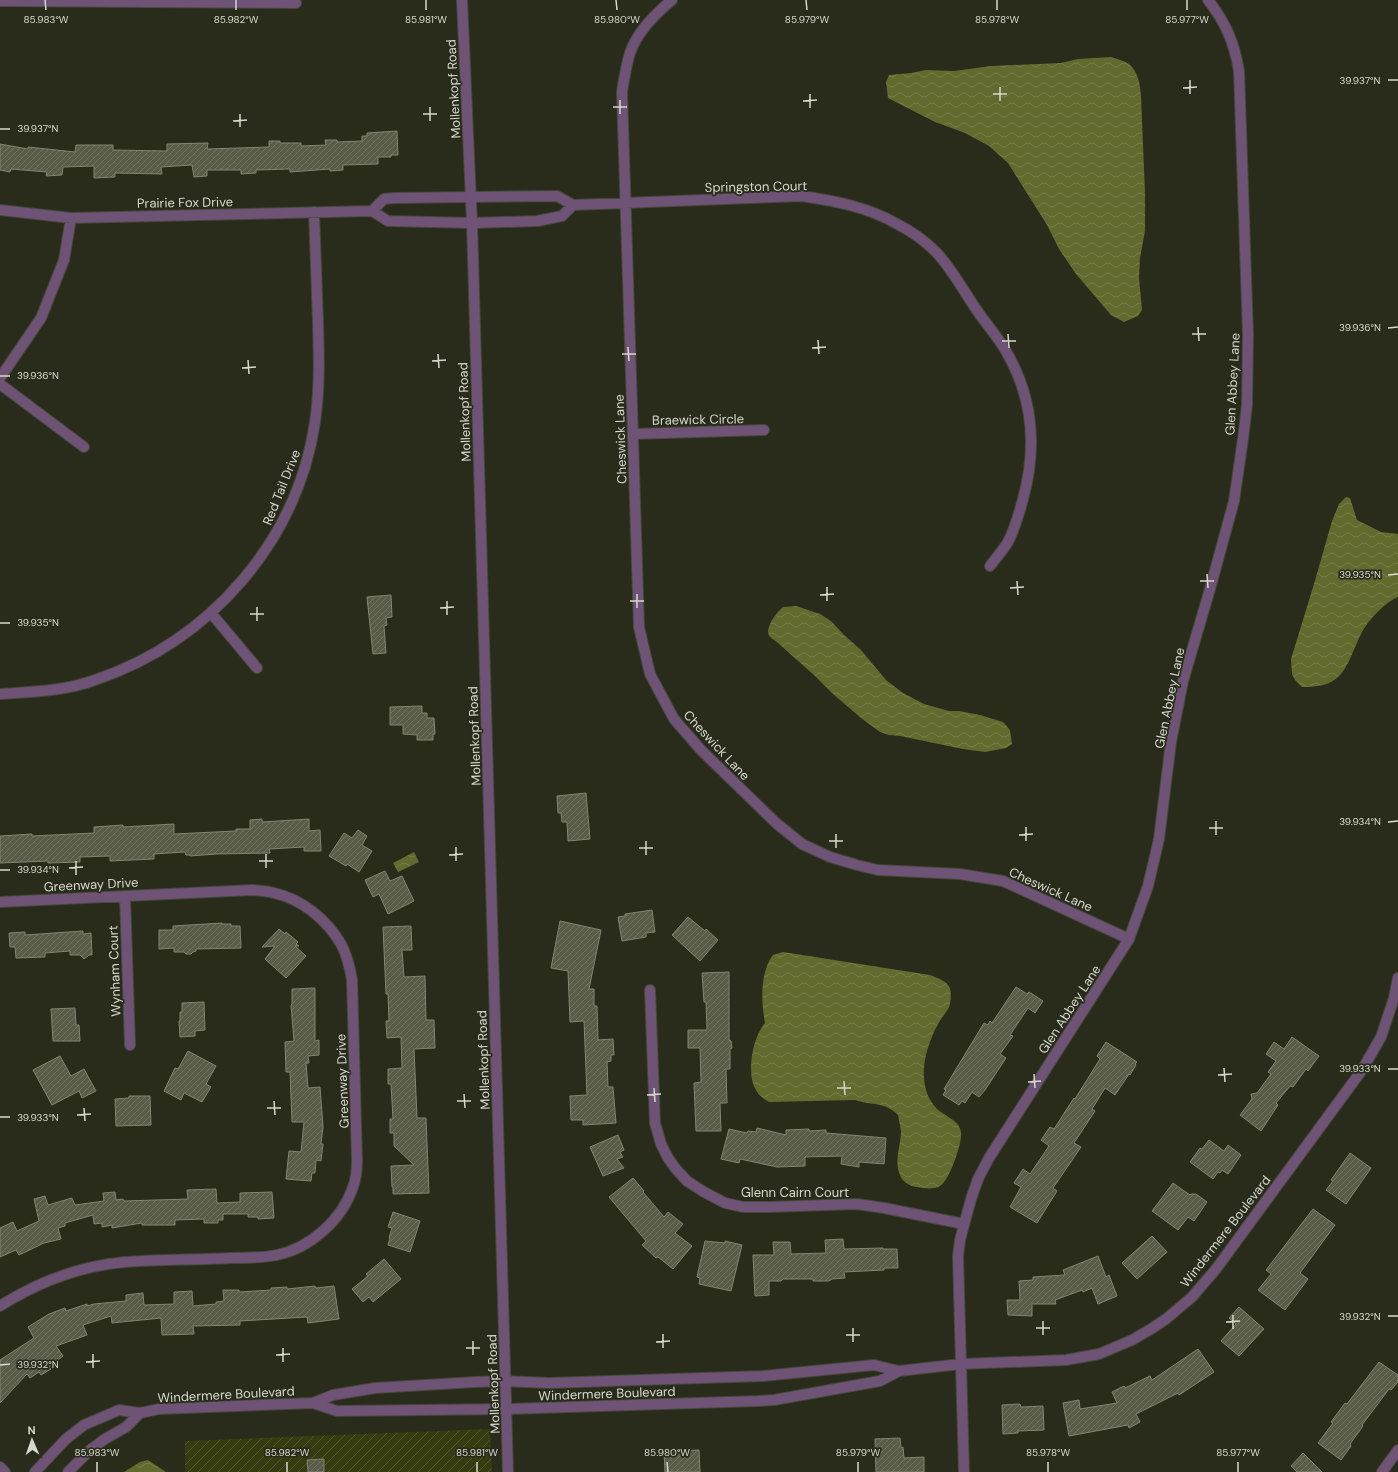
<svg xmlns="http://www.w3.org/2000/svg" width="1398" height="1472" font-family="'DM Sans',sans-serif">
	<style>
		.garden { fill: url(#garden-furrows) }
		.water { fill: url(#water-waves) }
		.building { fill: url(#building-hatch); stroke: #828572 }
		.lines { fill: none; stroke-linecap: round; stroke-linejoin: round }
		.minor-casing { stroke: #454838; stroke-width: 12 }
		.tertiary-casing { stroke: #454838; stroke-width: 12 }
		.minor { stroke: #6e5377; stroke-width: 10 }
		.tertiary { stroke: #6e5377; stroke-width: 10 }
		.ticks { fill: none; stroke: #d6d8ce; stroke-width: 1.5 }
		.labels { text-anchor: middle; stroke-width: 3.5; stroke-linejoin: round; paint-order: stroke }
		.street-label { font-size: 13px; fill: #d6d8ce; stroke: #292c1b }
		.ticks-label { font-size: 10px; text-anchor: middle; fill: #d6d8ce; stroke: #292c1b; stroke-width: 3.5; stroke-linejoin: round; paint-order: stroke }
	</style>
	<defs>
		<pattern id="garden-furrows" width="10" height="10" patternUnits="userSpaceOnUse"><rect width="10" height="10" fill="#373c10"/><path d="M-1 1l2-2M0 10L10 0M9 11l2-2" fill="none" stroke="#535732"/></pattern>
		<pattern id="water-waves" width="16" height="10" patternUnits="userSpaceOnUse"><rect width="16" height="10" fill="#636a2e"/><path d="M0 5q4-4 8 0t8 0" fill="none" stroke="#797f4b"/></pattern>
		<pattern id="building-hatch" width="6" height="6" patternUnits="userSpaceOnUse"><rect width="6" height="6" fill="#585c49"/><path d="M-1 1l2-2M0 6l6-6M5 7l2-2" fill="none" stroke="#6f7362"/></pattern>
	</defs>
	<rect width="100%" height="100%" fill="#292c1b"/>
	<path class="garden" d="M490,1429L492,1472H185V1441Z"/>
	<path class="water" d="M1111,57C1117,59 1125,61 1129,64C1139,73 1140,85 1141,96L1145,193V231L1140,258L1139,278L1142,310L1138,316L1124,322L1111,315L1076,274L1059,249L1047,225L1008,163L989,146L965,133L935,122L888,98L886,82L889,75L911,73L926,70L954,71L991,66L1061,63L1078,59Z
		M1346,497L1350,498L1357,520L1381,532L1398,534V597C1384,603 1367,621 1360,636C1345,668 1344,688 1302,687L1295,680L1292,674L1291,659L1314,584L1332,521L1339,504Z
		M796,606L820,614L831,621L844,635L861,650L886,680L903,693L924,704L949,711H959L980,715L1003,722L1010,730L1012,744L1006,748L985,752L963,749L900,736L889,735L880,732L861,718L833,694L815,676L778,643C776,641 772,639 770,637C763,629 777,612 783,607Z
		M414,852L419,862L398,872L393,863Z
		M783,952L930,975C937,978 946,980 950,988C951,992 951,999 950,1003C949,1010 944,1014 941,1019C933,1031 925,1053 924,1067C923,1083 926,1098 937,1109C947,1118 963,1121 961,1137C960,1148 949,1181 940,1186C933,1190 924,1188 916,1187C910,1186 902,1182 900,1175C894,1161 900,1148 901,1133C901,1128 899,1121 898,1115C884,1101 872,1106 855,1100L769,1102C762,1098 757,1094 754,1086C747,1070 753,1036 765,1023C761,1002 760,972 773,955Z
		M148,1460L166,1472H124L140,1462Z"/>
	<path class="building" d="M397,131L398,155H391V157H378V164L343,165V170L330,171V169L290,172V169L256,170V173L241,174V170H207V176L194,177L192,165L161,167L162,174L115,173V177L94,178V166L63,167L62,175L46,176L47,172L11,169L10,172L0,170V144L28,149V147L75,152L76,145H113V150L167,151V144L208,143L207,149L269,147V141H280V143H301V146L326,145L325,140H337V142L362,141V136H367V133Z
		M391,595L392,617L386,618L387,625L384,626L386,653L373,654L367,597Z
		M422,706V713H427V718H434L435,734H433V740H417V735L403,734V725H390V707Z
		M586,793L590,839L568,841L567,822H562L561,813H558L557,796Z
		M262,819V822L309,819V831L320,830L321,851H304V847L269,849L270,853L216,854L190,856V855H186L185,852L154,854V859L110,861V856L80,857V862L48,863V861L0,863V836L32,834V836L94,833V827L123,825V827L174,824V834L236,831V829H250V820Z
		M358,830L367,836L362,845L372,851L359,872L347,864L346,866L329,856L344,833L352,838Z
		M385,871L390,881L402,876L414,901L388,914L379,894L373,897L365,880Z
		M652,910L655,932L646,933V937L622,941L618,917L625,916V914Z
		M688,917L705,931L706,929L718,940L700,961L672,935Z
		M560,921L601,930L589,989H594V1006H597L598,1040L613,1039L614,1055H611V1061L607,1062L608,1087H613L616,1123L583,1125V1120H571L570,1096L587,1095L584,1021L570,1022L568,971L551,968Z
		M222,923V924H231V926H240L241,948L196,949V951L193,952L191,954H186L184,952H174V948L159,949V930H173V926Z
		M411,926L412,950H402L404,977L425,976L426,1020H434L435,1048L414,1049L417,1118H426L429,1193L393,1194V1187H392L391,1166L414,1165L394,1146V1133H390V1119H393L391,1084H388V1069L402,1068L401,1037L387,1038L386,1021H389L388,994H386L383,927Z
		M279,929L285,934L286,932L298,942L296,944L299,946H295L306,956L286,978L265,959L275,946L262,947Z
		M83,931V934L91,933L92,955H89L84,959L80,955H70V951L45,953V957L16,958L15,947H10L9,933L25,932V935Z
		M729,972V1040L731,1041L732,1048L730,1049V1069H726L727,1103H720L721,1131H696L694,1083L701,1082L700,1048H688V1030H707L706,1002H704L702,973Z
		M1016,987L1027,994L1029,992L1043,1001L1035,1013L1028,1008L1010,1035L1013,1036L1000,1054L1006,1058L985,1090L979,1097L972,1092L965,1103L962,1101L959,1105L943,1095L946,1090L944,1089L984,1023L988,1025L990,1021L992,1023Z
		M315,988V1041L319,1040V1055L308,1056L309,1063H306L308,1088L320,1087L323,1127L321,1144H323L321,1161L316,1160L315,1173H312L311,1181L286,1179L289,1151L301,1152L304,1122H292L290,1072H286L285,1042L294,1041L291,1005L292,1004V989Z
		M204,1002L205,1030L195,1031V1036L180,1037L179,1021H180V1012H182V1003Z
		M75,1008L76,1025H79L80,1041H53L51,1009Z
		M1292,1037L1319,1056L1308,1071L1306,1069L1293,1087L1290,1086L1276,1103L1278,1105L1261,1131L1240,1115L1252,1099L1251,1094L1257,1093L1271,1074L1268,1072L1276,1061L1266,1054L1274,1042L1284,1049Z
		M1106,1042L1137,1062L1135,1064L1136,1065L1130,1075L1129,1074L1115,1095L1105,1088L1092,1109L1095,1111L1074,1143L1081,1147L1053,1188L1057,1191L1037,1223L1010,1207L1021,1187L1014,1183L1023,1169L1030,1174L1049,1146L1041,1140L1050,1127L1054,1129L1074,1098L1075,1099L1100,1059L1097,1056Z
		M188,1051L216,1066L206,1084L211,1087L202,1102L184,1093L181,1100L164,1091L175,1068L178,1069Z
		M60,1056L71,1076L84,1069L96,1091L82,1098L79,1091L52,1105L33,1070Z
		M129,1096H150L151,1125L116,1126L115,1099L129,1098Z
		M757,1128L786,1135V1130L809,1129V1131L826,1130V1133L886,1138L884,1164L859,1162V1167L841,1164L842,1156L805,1157V1166L777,1167L740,1159L739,1163L721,1159L729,1129L747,1133L748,1131L756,1132Z
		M618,1135L624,1150L620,1152L623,1157L617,1159L624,1168L603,1176L590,1147Z
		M1209,1140L1224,1151L1228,1145L1241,1155L1228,1174L1222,1170L1220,1173L1218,1172L1213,1179L1190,1162L1200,1148L1202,1149Z
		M1350,1153L1371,1168L1346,1204L1326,1190L1333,1181L1331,1180Z
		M633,1178L644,1191L643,1192L664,1217L668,1212L683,1224L675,1233L692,1246L673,1269L658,1257L656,1258L642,1245L646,1241L609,1197Z
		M1173,1183L1190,1195L1191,1194H1196L1207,1202L1194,1221L1188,1217L1178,1230L1152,1211Z
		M216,1189L217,1203L240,1202V1193L272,1192L274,1218L258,1219V1217H248V1214H223V1220H218V1223H204V1219L175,1220V1225H142V1223L112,1228V1225L102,1227V1223L94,1224L93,1215L65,1223V1226L58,1228L61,1239L44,1243L19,1255L16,1250L0,1257V1228L13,1222L17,1231L39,1221L34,1199L45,1196L48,1205L72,1198L75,1205L104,1201L103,1193L115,1192L116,1200L123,1199L124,1201L188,1199L187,1190Z
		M1313,1209L1335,1225L1300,1273L1308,1279L1285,1310L1258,1290L1271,1274L1266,1270Z
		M393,1212L420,1221L410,1252L388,1245L390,1238H389L392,1228L388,1227Z
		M1152,1236L1167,1252L1137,1279L1122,1263Z
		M843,1239L844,1249L883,1248V1249H897L898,1268H884V1270L844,1272L845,1278L832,1279L829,1281H813V1279H783L781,1281H769V1295L755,1296L753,1255H774L773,1242H790L791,1254L826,1253L825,1240Z
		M705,1241L725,1243V1241L742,1245L731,1291L699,1284L700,1278L697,1277Z
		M1098,1256L1106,1277L1109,1275L1117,1296L1098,1304L1092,1288L1083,1292L1082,1290L1055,1300L1056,1304H1032V1316L1008,1315L1007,1300H1020L1019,1281L1033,1280V1277L1065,1275L1063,1270Z
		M384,1259L401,1279L373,1302L369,1297L363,1302L352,1289L368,1276L366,1274Z
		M315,1286L316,1288L334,1286L339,1319L308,1323L307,1317L240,1321V1325L193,1326L194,1334L162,1335L161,1318L112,1323L111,1316L83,1325L87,1335L56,1346L63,1356L49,1367L51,1369L41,1375L39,1372L30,1378L27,1374L0,1403V1360L34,1338L28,1327L49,1314L65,1308L66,1311L87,1304V1306L94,1304L126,1301V1295L143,1293L144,1305L174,1304V1292L192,1291L193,1306L216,1304V1302L224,1301L223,1290H239V1292L271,1290V1288L287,1287V1289Z
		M1239,1307L1264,1329L1239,1356L1221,1341L1236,1324L1229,1318Z
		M1198,1349L1214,1372L1179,1395L1178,1393L1136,1414L1140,1422L1129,1428L1128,1425L1069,1436L1063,1403L1079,1400L1080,1409L1117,1403L1112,1392L1124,1386L1125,1388L1150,1376L1152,1380Z
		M1379,1362L1398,1375V1382L1391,1390L1389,1389L1362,1425L1363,1426L1350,1444L1351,1446L1341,1460L1318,1443L1333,1423L1331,1422L1345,1403L1347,1404Z
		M1020,1404L1021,1407L1043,1406L1044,1430L1018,1431V1433L1003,1434L1002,1405Z
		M900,1438L901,1448L903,1447L904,1458L924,1457V1472H876L875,1439Z
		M699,1450L700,1472H665L664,1451Z
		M1303,1453L1322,1472H1297L1291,1466Z
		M324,1459V1472H308L307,1460Z"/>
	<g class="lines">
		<g class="minor-casing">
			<path id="minor" d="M672,0C655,14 637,32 630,53C626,66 624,79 622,92L639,627L650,674L674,719L701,750L776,823L802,844L830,857L857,865L878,870L960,874L1003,881L1129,939
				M0,1L296,3
				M0,210L71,218L372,211L388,221L472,223L537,221L562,216L573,205
				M372,211L384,199L394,198L557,196L573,205L802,196C835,201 868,207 897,224C911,231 925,241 936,252C952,269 963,290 976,309C986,324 999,338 1007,353C1034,400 1037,448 1023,499C1019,514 1015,528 1008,542C1003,550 996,558 990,566
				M0,378L41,318L64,260L71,218
				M0,384L84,447
				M633,434L764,430
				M211,613L257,668
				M0,694C32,692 65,691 95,680C210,641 297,542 315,422C320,388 319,356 318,322C317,285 315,249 314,212
				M125,896L130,1045
				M0,902L253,890C260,891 268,891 274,893C302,899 327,920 341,944C347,955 350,968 352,980L357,1161C357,1170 356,1179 353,1187C342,1220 310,1248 277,1255C262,1258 246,1258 231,1258C196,1260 160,1259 125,1262C80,1266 38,1282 0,1306
				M650,990L655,1123L661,1144L668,1158L676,1169L687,1181L704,1192L725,1203L743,1207H769L857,1204L884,1208L964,1224
				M313,1403L337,1411L506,1409L758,1401L774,1400L880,1381L899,1371L961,1364L1066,1360L1099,1354L1132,1340L1151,1329L1166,1319L1192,1297L1216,1269L1362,1070L1381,1037L1394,998L1398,978
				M0,1467L5,1472
				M35,1472L66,1439L84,1425L119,1410L140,1413L159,1409L313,1403L333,1395L375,1388L475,1382L505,1381L549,1383L763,1376L874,1365L899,1371
				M68,1472L90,1450L105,1439L126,1427L140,1413
				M964,1472L958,1256L960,1240L971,1199L978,1179L989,1158L1129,939L1148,886L1159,839L1171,742L1183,681L1210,589L1234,501L1243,439L1247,405L1248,335L1239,71C1234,42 1226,23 1208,0
				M1382,1472L1398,1450"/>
		</g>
		<g class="tertiary-casing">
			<path id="tertiary" d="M462,0L472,223L508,1472"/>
		</g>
		<use href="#minor" class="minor"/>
		<use href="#tertiary" class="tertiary"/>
	</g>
	<path class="ticks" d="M45,0L46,10M236,0V10M426,0V10M616,0L617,10M806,0L807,10M997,0V10M1187,0V10M1190,80V94M1388,80H1398M1000,87V101M1183,88L1197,87M810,94V108M993,94H1007M620,100V114M803,101L817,100M430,107V121M613,107H627M240,114V127M423,114H437M233,121L247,120M0,129H10M1198,327L1199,341M1388,328L1398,327M1008,334L1009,348M1192,334H1206M818,340L819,354M1002,341H1016M628,347L629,361M812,348L826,347M438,354L439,368M622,354H636M248,360L249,374M432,361L446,360M242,368L256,367M0,376H10M1207,574L1208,588M1388,575L1398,574M1017,581L1018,595M1200,581H1214M827,587V601M1010,588L1024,587M637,594V608M820,595L834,594M447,601V615M630,601H644M257,607V621M440,608L454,607M250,614H264M0,623H10M1216,821V835M1388,822L1398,821M1026,827V841M1209,828H1223M836,834V848M1019,835L1033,834M646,841V855M829,841H843M456,847V861M639,848H653M266,854V868M449,855L463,854M76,861V875M259,861H273M69,868L83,867M0,870H10M1224,1068L1225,1082M1388,1069H1398M1034,1074L1035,1088M1218,1075L1232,1074M844,1081L845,1095M1028,1082L1041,1081M654,1088L655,1102M837,1088H851M464,1094L465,1108M647,1095L661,1094M274,1101L275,1115M457,1101H471M84,1108L85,1121M267,1108H281M77,1115L91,1114M0,1117H10M1233,1315V1329M1388,1316H1398M1043,1321V1335M1226,1322L1240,1321M853,1328V1342M1036,1328H1050M663,1334V1348M846,1335H860M473,1341V1355M656,1342L670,1341M283,1348V1362M466,1348H480M93,1354V1368M276,1355L290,1354M86,1362L100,1361M0,1365L10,1364M97,1462V1472M287,1462V1472M477,1462V1472M667,1462L668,1472M858,1462V1472M1048,1462V1472M1238,1462V1472"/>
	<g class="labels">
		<g class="street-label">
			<text transform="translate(453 89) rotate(-93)" y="5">Mollenkopf Road</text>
			<text transform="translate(756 186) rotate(-1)" y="5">Springston Court</text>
			<text transform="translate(185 202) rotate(-1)" y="5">Prairie Fox Drive</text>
			<text transform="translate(1232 384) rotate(-87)" y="5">Glen Abbey Lane</text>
			<text transform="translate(464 412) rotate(-92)" y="5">Mollenkopf Road</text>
			<text transform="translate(698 419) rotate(-1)" y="5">Braewick Circle</text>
			<text transform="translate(620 439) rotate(-92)" y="5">Cheswick Lane</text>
			<text transform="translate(281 487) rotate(-68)" y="5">Red Tail Drive</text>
			<text transform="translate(1169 698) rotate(-78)" y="5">Glen Abbey Lane</text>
			<text transform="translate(474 736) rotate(-92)" y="5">Mollenkopf Road</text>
			<text transform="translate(717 745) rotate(47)" y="5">Cheswick Lane</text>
			<text transform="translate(91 884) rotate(-3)" y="5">Greenway Drive</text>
			<text transform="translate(1051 889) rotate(24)" y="5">Cheswick Lane</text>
			<text transform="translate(114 971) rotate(-92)" y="5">Wynham Court</text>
			<text transform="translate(1069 1009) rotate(-57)" y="5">Glen Abbey Lane</text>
			<text transform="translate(483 1060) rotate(-92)" y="5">Mollenkopf Road</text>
			<text transform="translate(342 1081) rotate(-92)" y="5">Greenway Drive</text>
			<text x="795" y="1197">Glenn Cairn Court</text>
			<text transform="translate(1225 1231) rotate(-52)" y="5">Windermere Boulevard</text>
			<text transform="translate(493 1384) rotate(-92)" y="5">Mollenkopf Road</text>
			<text transform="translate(607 1393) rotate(-2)" y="5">Windermere Boulevard</text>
			<text transform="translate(226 1394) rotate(-3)" y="5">Windermere Boulevard</text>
		</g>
	</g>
	<g class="ticks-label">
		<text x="46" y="23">85.983°W</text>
		<text x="236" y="23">85.982°W</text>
		<text x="426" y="23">85.981°W</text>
		<text x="617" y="23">85.980°W</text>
		<text x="807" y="23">85.979°W</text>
		<text x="997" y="23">85.978°W</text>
		<text x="1187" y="23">85.977°W</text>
		<text x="1360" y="84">39.937°N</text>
		<text x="38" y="132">39.937°N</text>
		<text x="1360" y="331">39.936°N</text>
		<text x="38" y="379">39.936°N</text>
		<text x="1360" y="578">39.935°N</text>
		<text x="38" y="626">39.935°N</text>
		<text x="1360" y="825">39.934°N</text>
		<text x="38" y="873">39.934°N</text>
		<text x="1360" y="1072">39.933°N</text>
		<text x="38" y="1121">39.933°N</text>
		<text x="1360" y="1320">39.932°N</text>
		<text x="38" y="1368">39.932°N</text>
		<text x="97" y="1456">85.983°W</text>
		<text x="287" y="1456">85.982°W</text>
		<text x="477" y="1456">85.981°W</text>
		<text x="667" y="1456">85.980°W</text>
		<text x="858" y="1456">85.979°W</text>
		<text x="1048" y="1456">85.978°W</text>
		<text x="1238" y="1456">85.977°W</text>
	</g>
	<g transform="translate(32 1440) rotate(358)" stroke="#292c1b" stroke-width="3" paint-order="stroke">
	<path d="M0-3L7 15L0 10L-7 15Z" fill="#d6d8ce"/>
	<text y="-6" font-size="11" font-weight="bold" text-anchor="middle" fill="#d6d8ce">N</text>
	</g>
</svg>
